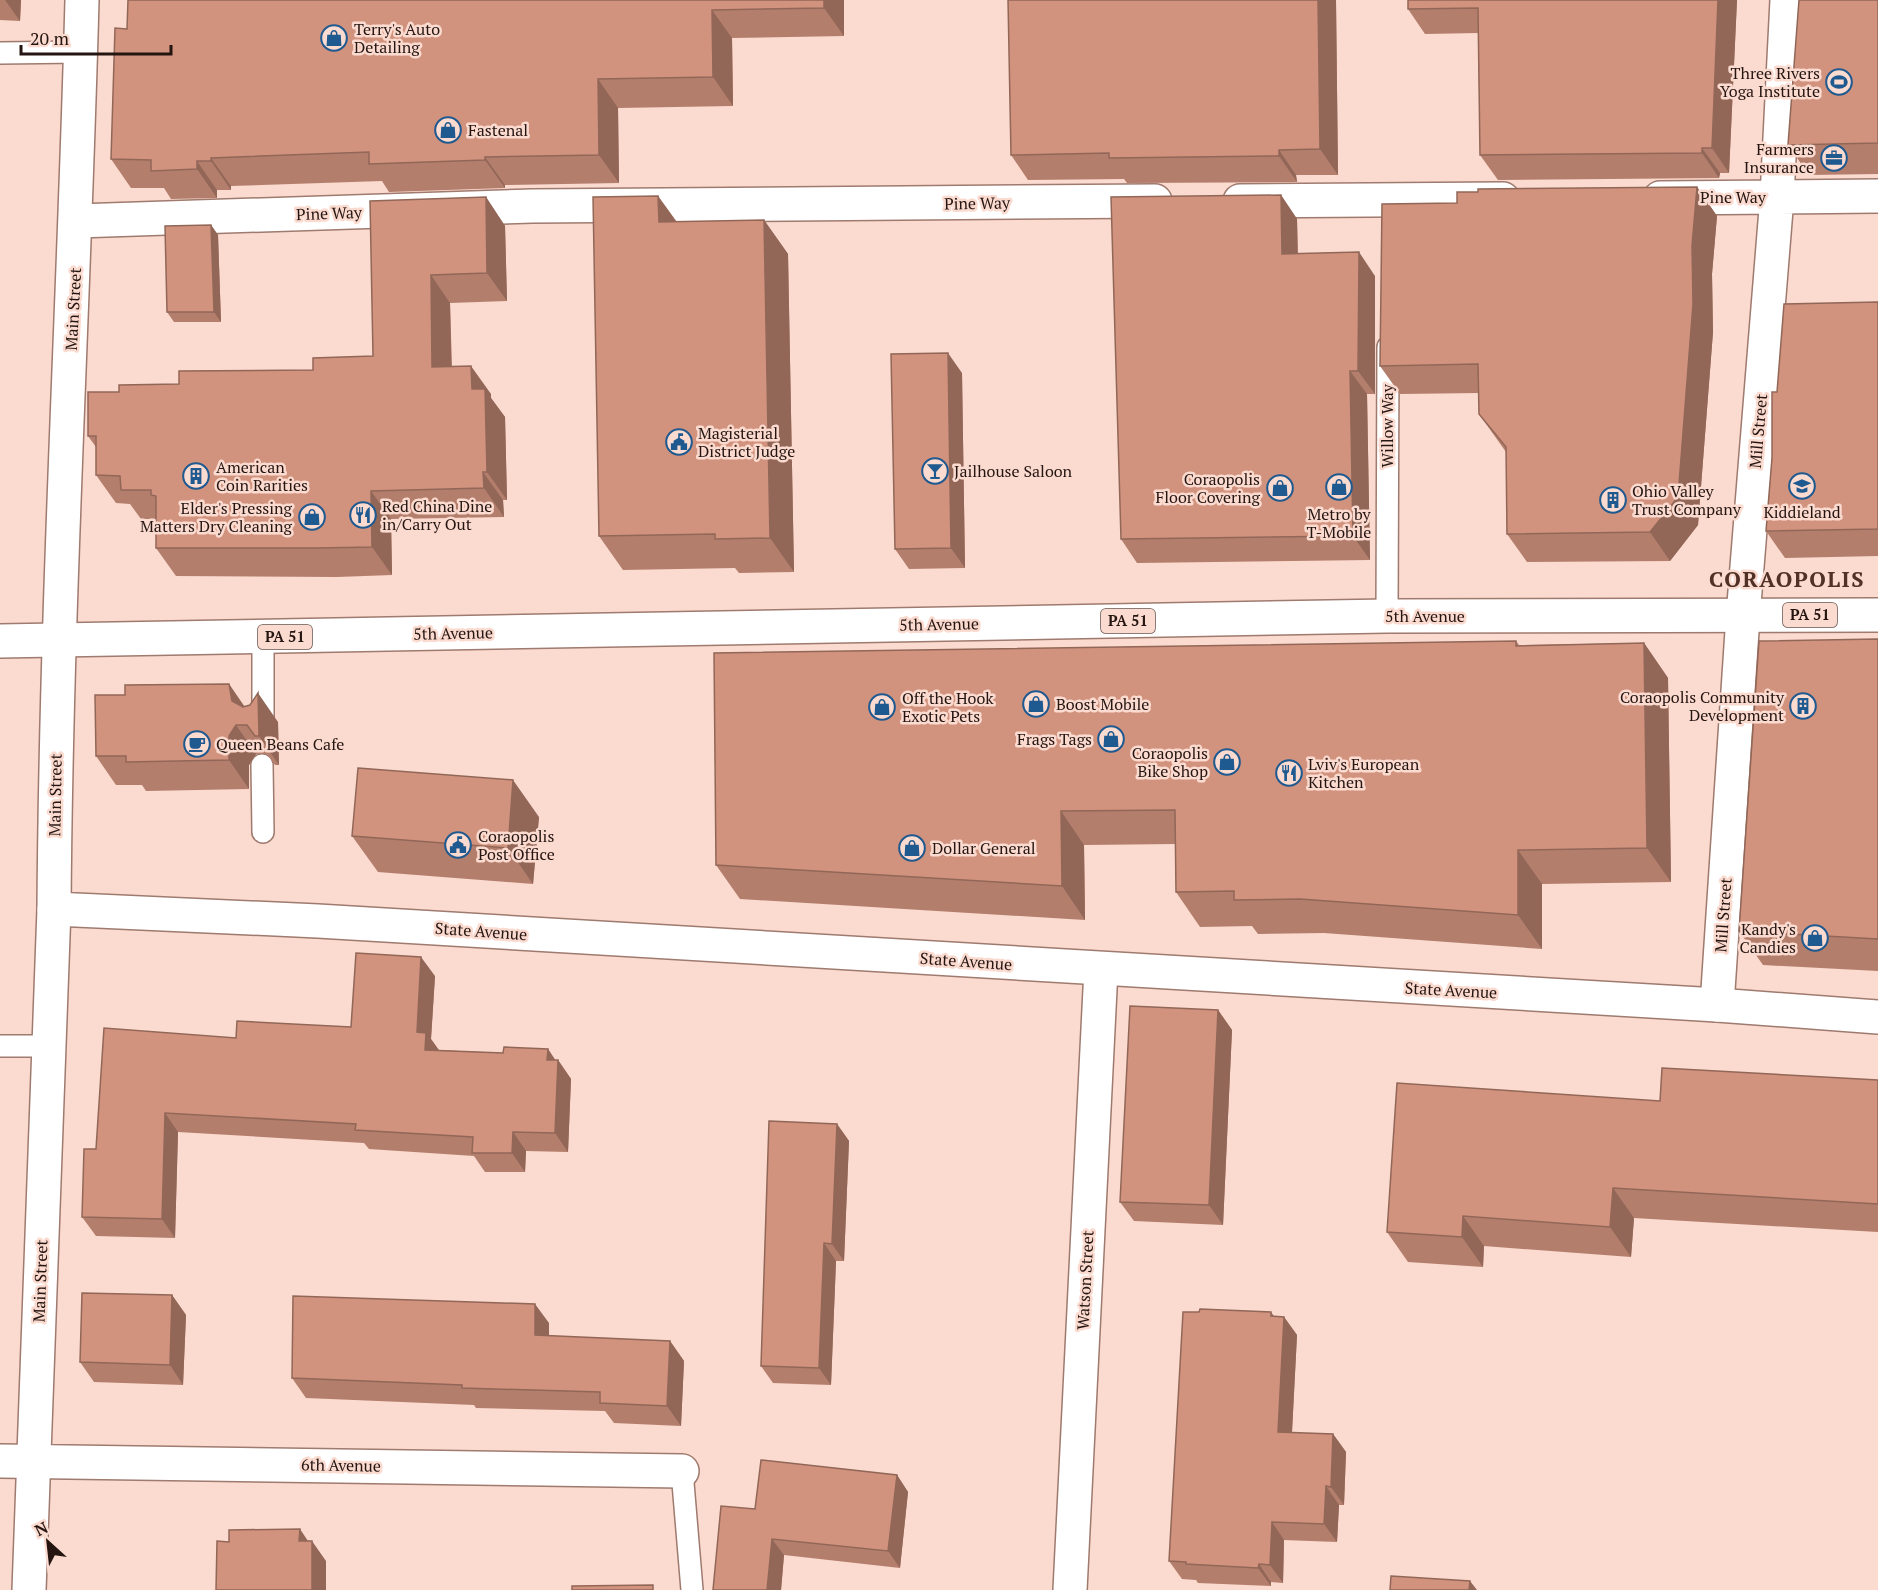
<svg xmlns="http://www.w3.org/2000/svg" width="1878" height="1590" font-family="'PT Serif',serif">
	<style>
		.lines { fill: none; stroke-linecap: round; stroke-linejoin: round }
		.lane-casing { stroke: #9f7a6e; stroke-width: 24 }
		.street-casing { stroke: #9f7a6e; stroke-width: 36 }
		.secondary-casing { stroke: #9f7a6e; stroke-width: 36 }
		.primary-casing { stroke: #9f7a6e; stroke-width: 36 }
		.lane { stroke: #fff; stroke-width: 21 }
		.street { stroke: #fff; stroke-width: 33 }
		.secondary { stroke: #fff; stroke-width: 33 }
		.primary { stroke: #fff; stroke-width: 33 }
		.wall { fill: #b47e6c }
		.shaded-wall { fill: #926758 }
		.building { fill: #d1937e; stroke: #926758; stroke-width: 1.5 }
		.labels { text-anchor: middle; stroke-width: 5; stroke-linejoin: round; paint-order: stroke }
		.shield { fill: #fbdacf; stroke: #64504a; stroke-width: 1.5 }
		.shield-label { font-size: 15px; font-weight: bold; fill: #241511 }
		.poi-label { font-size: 16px; fill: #241511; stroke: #fbdacf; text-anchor: start }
		.street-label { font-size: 16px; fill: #241511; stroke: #fbdacf }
		.district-label { font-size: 22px; font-weight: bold; letter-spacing: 1.5px; fill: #503126; stroke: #fbdacf }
	</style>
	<rect width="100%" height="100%" fill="#fbdacf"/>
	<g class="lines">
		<g class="lane-casing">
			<path id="lane" d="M0,53L81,52
				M1387,616L1388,347
				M263,723V637
				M262,765L263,832
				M0,1046H49
				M682,1471L692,1590"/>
		</g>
		<g class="street-casing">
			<path id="street" d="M1660,198L1878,196
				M1240,201L1503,199
				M77,221L532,206L1155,201
				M1717,1005L1743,616L1777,197L1787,0
				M0,1461L682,1471
				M29,1590L54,909
				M1070,1590L1101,969"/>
		</g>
		<g class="secondary-casing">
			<path id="secondary" d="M82,0C74,303 56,606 54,909L318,921L1717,1005L1878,1017"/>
		</g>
		<g class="primary-casing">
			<path id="primary" d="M0,641L1387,616L1878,615"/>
		</g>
		<use href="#lane" class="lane"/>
		<use href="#street" class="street"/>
		<use href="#secondary" class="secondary"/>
		<use href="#primary" class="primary"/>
	</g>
	<path class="wall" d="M0,0H21L20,21L0,20Z
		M844,0V36L732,38L733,106L618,108L619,183L505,185V188L389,192L382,181L231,186V190H217V198L171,199L164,188H131L111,159L127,29Z
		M1336,0L1338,175H1296L1297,182L1127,183L1124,179L1028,180L1011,155Z
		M1408,0H1737L1729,173H1720L1719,178L1498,180L1480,155L1478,33L1425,34L1408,9Z
		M1878,0V174L1809,175L1788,145Z
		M1697,187L1717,216L1712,274L1713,332L1698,525L1670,561L1527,562L1507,534L1506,452L1479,414V393L1400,394L1380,366L1457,203Z
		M1281,195L1297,219L1298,253L1375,276V394H1367L1370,560L1137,563L1121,539Z
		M658,196L677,222L764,220L788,254L794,572L739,573L735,568L623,570L599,536Z
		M486,197L505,226L507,301L450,303L452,367L491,394V398L505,417L507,500H503L504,517L391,519L392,575L337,577L176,576L156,548V519H141L130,504L116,503L96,475V447L88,436L119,392L179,384L313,370L373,356Z
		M211,225L218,235L221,322H174L167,312Z
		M1878,302V556L1785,558L1766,531L1777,392Z
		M962,373L965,568L909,569L895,549Z
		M1878,639V971L1763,965L1739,931Z
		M1516,641L1519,645L1644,643L1668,678L1671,882L1542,884V949L1324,933L1258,934L1252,926L1200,927L1176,892L1175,844L1084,845L1085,920L740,899L716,865Z
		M229,684L244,707L278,722L279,765H275L267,754H256L249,765V789L146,791L142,785H116L96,756L125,695Z
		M539,817L533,884L378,872L352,836Z
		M435,976L431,1039L439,1050L503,1053L548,1049L555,1060H558L571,1079L568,1152L526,1151L525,1172H485L474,1156L369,1149L364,1143L178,1132L175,1238L96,1236L82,1217L96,1149L236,1038L351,1027Z
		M1218,1010L1232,1030L1223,1225L1134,1221L1120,1202Z
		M1878,1080V1232L1634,1218L1631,1257L1484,1246L1483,1267L1408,1262L1387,1232L1660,1101Z
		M837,1124L849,1141L844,1261H836L831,1385L773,1383L761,1366Z
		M172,1295L186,1315L183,1385L94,1382L80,1362Z
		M1274,1316L1284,1317L1297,1335L1292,1433L1333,1434L1346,1452L1344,1505H1339L1337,1542L1284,1540L1283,1583L1271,1582V1586L1198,1583L1196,1580L1182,1579L1169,1561Z
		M549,1323V1336L670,1341L684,1361L681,1426L614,1423L605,1411L476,1408L474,1405L306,1398L292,1378Z
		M897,1475L908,1492L900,1568L784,1555L781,1590L755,1509Z"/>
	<path class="shaded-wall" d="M5,0H21L20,21Z
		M824,0H844V36L824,8Z
		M1318,0H1336L1338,175L1320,149Z
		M1718,0H1737L1729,173L1712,148Z
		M712,10L732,38L733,106L713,77Z
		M598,79L618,108L619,183L599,155Z
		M1702,148L1720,173L1719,178L1702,153Z
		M1279,150L1296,175L1297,182L1279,156Z
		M485,157L505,185V188L485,160Z
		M211,158L231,186V190L211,161Z
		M197,161L217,190V198L197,169Z
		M1697,187L1717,216L1712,274L1713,332L1698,525L1670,561L1650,532L1692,246Z
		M1281,195L1297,219L1298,277L1282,254Z
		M658,196L682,230L659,222Z
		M486,197L505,226L507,301L487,273Z
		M764,220L788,254L794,572L770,538Z
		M211,225L218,235L221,322L214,312Z
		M1359,252L1375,276V394L1358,371Z
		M431,275L450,303L452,395L432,367Z
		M948,353L962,373L965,568L951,548Z
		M471,366L491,394V398L505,417L507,500L487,472L472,389Z
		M1350,371L1367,394L1370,560L1353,536Z
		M483,472L503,500L504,517L484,488Z
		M371,491L391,519L392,575L372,547Z
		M1644,643L1668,678L1671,882L1647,848Z
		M229,684L249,713L232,701Z
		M258,693L278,722L279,765L259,736Z
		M236,725L256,754L249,765V789L229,760V736Z
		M513,780L539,817L533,884L508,848Z
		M1061,811L1084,845L1085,920L1062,886Z
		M1518,850L1542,884V949L1518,915Z
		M421,957L435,976L431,1039L440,1052L425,1050L417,1032Z
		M1218,1010L1232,1030L1223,1225L1209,1205Z
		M548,1049L558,1064V1060L571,1079L568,1152L555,1133L547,1060Z
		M165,1113L178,1132L175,1238L162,1219Z
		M837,1124L849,1141L844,1261L832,1244Z
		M513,1132L526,1151L525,1172L512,1153Z
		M1613,1188L1634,1218L1631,1257L1610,1227Z
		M1463,1216L1484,1246L1483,1267L1462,1237Z
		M824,1243L836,1261L831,1385L819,1368Z
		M172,1295L186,1315L183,1385L170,1365Z
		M535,1304L549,1323V1355L535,1335Z
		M1271,1312L1283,1329L1284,1317L1297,1335L1291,1450L1278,1432Z
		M670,1341L684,1361L681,1426L667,1406Z
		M1333,1434L1346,1452L1344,1505L1331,1487Z
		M897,1475L908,1492L900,1568L888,1551Z
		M1326,1486L1339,1505L1337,1542L1324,1524Z
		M1272,1522L1284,1540L1283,1583L1270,1565Z
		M300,1529L312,1547V1541L326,1561V1590H312L299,1541Z
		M772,1539L784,1555L781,1590H767Z
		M1259,1564L1271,1582V1586L1258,1568Z
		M1470,1581L1477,1590H1469Z"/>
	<path class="building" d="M128,0H824V8L712,10L713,77L598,79L599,155L485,157V160L369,164V152L211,158V161H197V169L151,171V160L111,159L115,28L127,29Z
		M1008,0H1318L1320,149L1279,150V156L1109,158V153L1011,155Z
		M1408,0H1718L1712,148H1702V153L1480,155L1478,8L1408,9Z
		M1799,0H1878V143L1788,145Z
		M1697,187L1692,246L1693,304L1678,497L1650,532L1507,534L1506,447L1479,414L1478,364L1380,366L1382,204L1457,203V192H1478V189Z
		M1281,195L1282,254L1359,252L1358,371H1350L1353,536L1121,539L1111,197Z
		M658,196L659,222L764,220L770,538L715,539V534L599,536L593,197Z
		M486,197L487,273L431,275L432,367L471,366L472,389H485L487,472H483L484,488L371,491L372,547L317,548H156V496L151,495V490H121L120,476L96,475V436H88V392H119V385L179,384V371L313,370V358L373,356L370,201Z
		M211,225L214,312H167L165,226Z
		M1878,302V529L1766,531L1772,458V392H1777L1784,304Z
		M948,353L951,548L895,549L891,354Z
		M1878,639V939L1739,931L1759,641Z
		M1516,641V646L1644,643L1647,848L1518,850V915L1300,899L1234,900V891L1176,892L1175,810L1061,811L1062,886L716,865L714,653Z
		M229,684L232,701L243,707L250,705L258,693L259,736H255L247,725H236L229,736V760L126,762V756H96L95,695H125V685Z
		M358,768L513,780L508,848L352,836Z
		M356,953L421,957L417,1032L426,1033L425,1050L503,1053L504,1047L548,1049L547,1060H558L555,1133L513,1132L512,1153H472L473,1137L355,1130L356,1124L165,1113L162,1219L82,1217L84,1149H96L104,1028L236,1038L237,1021L351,1027Z
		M1130,1006L1218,1010L1209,1205L1120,1202Z
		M1662,1068L1878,1080V1204L1613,1188L1610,1227L1463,1216L1462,1237L1387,1232L1397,1083L1660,1101Z
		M769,1121L837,1124L832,1244L824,1243L819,1368L761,1366Z
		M82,1293L172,1295L170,1365L80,1362Z
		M293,1296L535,1304V1335L670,1341L667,1406L600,1403V1392L462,1388V1385L292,1378Z
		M1200,1309L1271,1312V1316L1284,1317L1278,1432L1333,1434L1331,1487L1326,1486L1324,1524L1272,1522L1270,1565L1259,1564L1258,1568L1186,1564V1562L1169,1561L1183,1312H1199Z
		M761,1460L897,1475L888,1551L772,1539L767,1590H713L721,1506L755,1509Z
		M300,1529L299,1541H312V1590H216L217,1541L229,1542V1530Z
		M1391,1576L1470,1581L1469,1590H1390Z
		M653,1585V1590H572V1586Z"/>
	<defs>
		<g id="shop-ring" transform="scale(1.35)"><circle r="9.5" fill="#fbdacf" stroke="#1e5990" stroke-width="1.5"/><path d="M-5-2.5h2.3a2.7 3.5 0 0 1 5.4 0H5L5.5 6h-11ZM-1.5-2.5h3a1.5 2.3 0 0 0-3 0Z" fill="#1e5990"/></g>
		<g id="stadium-ring" transform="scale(1.35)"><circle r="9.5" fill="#fbdacf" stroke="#1e5990" stroke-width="1.5"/><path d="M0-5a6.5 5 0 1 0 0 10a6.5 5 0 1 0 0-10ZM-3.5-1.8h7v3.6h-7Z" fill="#1e5990"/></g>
		<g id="office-ring" transform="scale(1.35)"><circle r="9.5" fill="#fbdacf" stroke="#1e5990" stroke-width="1.5"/><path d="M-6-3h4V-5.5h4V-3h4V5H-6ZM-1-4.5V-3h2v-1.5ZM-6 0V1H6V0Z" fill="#1e5990"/></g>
		<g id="civic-ring" transform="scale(1.35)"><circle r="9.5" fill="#fbdacf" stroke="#1e5990" stroke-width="1.5"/><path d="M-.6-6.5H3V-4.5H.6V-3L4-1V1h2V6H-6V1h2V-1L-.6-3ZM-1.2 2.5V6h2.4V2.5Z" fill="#1e5990"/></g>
		<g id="bar-ring" transform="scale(1.35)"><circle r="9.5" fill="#fbdacf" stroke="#1e5990" stroke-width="1.5"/><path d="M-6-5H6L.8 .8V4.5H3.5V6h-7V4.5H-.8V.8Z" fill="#1e5990"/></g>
		<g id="building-ring" transform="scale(1.35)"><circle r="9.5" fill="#fbdacf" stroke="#1e5990" stroke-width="1.5"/><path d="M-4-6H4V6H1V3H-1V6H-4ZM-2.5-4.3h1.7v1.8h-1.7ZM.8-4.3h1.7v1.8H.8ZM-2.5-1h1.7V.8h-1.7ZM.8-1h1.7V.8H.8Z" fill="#1e5990"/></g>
		<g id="school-ring" transform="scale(1.35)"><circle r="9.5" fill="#fbdacf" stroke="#1e5990" stroke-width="1.5"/><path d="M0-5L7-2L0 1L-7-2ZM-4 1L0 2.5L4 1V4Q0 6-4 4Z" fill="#1e5990"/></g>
		<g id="restaurant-ring" transform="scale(1.35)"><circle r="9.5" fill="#fbdacf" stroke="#1e5990" stroke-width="1.5"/><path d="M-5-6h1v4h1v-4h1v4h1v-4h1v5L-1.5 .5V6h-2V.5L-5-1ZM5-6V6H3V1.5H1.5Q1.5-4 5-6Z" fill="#1e5990"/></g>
		<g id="cafe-ring" transform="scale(1.35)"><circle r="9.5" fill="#fbdacf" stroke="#1e5990" stroke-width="1.5"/><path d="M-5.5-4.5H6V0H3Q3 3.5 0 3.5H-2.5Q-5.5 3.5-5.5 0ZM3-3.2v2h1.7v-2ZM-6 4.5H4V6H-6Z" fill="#1e5990"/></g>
	</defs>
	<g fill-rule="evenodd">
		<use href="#shop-ring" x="334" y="38"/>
		<use href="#stadium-ring" x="1839" y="82"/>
		<use href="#shop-ring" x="448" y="130"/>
		<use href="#office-ring" x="1834" y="158"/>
		<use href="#civic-ring" x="679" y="442"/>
		<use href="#bar-ring" x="935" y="471"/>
		<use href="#building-ring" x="196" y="476"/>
		<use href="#school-ring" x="1802" y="486"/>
		<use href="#shop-ring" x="1339" y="487"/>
		<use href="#shop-ring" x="1280" y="488"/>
		<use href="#building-ring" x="1613" y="500"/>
		<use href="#restaurant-ring" x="363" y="515"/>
		<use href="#shop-ring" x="312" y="517"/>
		<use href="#shop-ring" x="1036" y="704"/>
		<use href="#building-ring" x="1803" y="706"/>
		<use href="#shop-ring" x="882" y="707"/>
		<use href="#shop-ring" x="1111" y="739"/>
		<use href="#cafe-ring" x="197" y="744"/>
		<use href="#shop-ring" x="1227" y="762"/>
		<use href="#restaurant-ring" x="1289" y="773"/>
		<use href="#civic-ring" x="458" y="845"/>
		<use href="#shop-ring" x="912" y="848"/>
		<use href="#shop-ring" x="1815" y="938"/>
	</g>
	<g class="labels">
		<g class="shield">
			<rect x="1783" y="603" width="54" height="24" rx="4.5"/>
			<rect x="1101" y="609" width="54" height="24" rx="4.5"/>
			<rect x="258" y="625" width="54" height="24" rx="4.5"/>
		</g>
		<g class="shield-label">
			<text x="1810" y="620">PA 51</text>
			<text x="1128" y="626">PA 51</text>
			<text x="285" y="642">PA 51</text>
		</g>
		<g class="poi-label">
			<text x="354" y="35">Terry's Auto<tspan x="354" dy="18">Detailing</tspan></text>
			<text x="1820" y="79" text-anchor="end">Three Rivers<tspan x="1820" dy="18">Yoga Institute</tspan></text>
			<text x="468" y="136">Fastenal</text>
			<text x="1814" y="155" text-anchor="end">Farmers<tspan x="1814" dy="18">Insurance</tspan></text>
			<text x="698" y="439">Magisterial<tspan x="698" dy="18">District Judge</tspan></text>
			<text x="216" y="473">American<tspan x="216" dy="18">Coin Rarities</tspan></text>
			<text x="954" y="477">Jailhouse Saloon</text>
			<text x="1260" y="485" text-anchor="end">Coraopolis<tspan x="1260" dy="18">Floor Covering</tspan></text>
			<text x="1632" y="497">Ohio Valley<tspan x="1632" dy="18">Trust Company</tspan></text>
			<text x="382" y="512">Red China Dine<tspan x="382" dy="18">in/Carry Out</tspan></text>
			<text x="292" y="514" text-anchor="end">Elder's Pressing<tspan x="292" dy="18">Matters Dry Cleaning</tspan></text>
			<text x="1802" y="518" text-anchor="middle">Kiddieland</text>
			<text x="1339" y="520" text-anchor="middle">Metro by<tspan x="1339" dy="18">T-Mobile</tspan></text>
			<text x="1784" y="703" text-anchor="end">Coraopolis Community<tspan x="1784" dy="18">Development</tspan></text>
			<text x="902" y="704">Off the Hook<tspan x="902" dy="18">Exotic Pets</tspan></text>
			<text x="1056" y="710">Boost Mobile</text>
			<text x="1092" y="745" text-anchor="end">Frags Tags</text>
			<text x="216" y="750">Queen Beans Cafe</text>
			<text x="1208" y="759" text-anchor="end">Coraopolis<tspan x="1208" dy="18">Bike Shop</tspan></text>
			<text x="1308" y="770">Lviv's European<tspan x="1308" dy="18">Kitchen</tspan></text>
			<text x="478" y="842">Coraopolis<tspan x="478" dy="18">Post Office</tspan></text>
			<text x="932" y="854">Dollar General</text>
			<text x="1796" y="935" text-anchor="end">Kandy's<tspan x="1796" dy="18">Candies</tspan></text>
		</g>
		<g class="street-label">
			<text x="1733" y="203">Pine Way</text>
			<text transform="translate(977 203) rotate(-1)" y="6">Pine Way</text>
			<text transform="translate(329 213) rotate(-2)" y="6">Pine Way</text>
			<text transform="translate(73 309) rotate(-87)" y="6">Main Street</text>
			<text transform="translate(1387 426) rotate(-90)" y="6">Willow Way</text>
			<text transform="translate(1758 431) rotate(-85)" y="6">Mill Street</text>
			<text x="1425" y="622">5th Avenue</text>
			<text transform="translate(939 624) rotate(-1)" y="6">5th Avenue</text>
			<text transform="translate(453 633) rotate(-1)" y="6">5th Avenue</text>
			<text transform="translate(55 795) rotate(-89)" y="6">Main Street</text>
			<text transform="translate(1723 915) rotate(-86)" y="6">Mill Street</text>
			<text transform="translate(481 931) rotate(4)" y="6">State Avenue</text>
			<text transform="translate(966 961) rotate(4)" y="6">State Avenue</text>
			<text transform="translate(1451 990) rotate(3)" y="6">State Avenue</text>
			<text transform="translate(1085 1280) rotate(-87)" y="6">Watson Street</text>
			<text transform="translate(40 1281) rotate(-88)" y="6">Main Street</text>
			<text transform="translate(341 1465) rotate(1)" y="6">6th Avenue</text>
		</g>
		<g class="district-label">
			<text x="1787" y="587">CORAOPOLIS</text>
		</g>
	</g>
	<g transform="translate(48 1542) rotate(333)" stroke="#fbdacf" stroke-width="4.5" paint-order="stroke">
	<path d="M0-4.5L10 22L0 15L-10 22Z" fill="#241511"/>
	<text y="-9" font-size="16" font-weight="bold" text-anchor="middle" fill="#241511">N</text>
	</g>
	<path d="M21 45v9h150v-9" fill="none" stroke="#241511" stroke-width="3"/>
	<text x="30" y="45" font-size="18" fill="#241511" stroke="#fbdacf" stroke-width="4.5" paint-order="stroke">20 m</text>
</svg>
